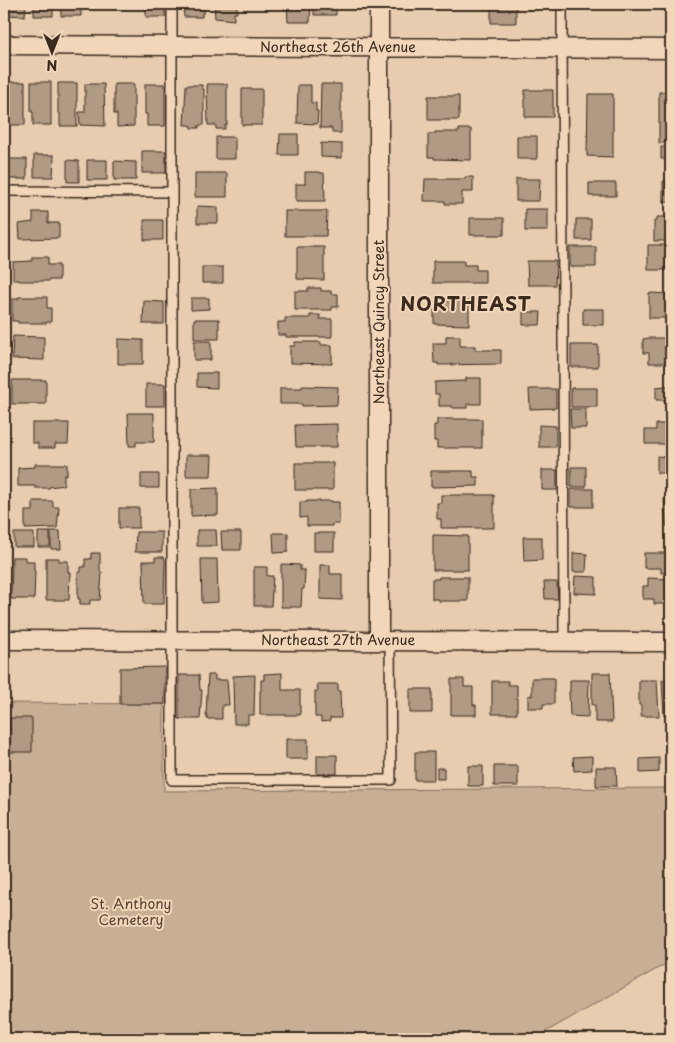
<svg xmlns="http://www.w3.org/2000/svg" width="675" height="1043" font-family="'Playpen Sans',sans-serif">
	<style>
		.green { fill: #c7ae95; stroke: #816c5a }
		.building { fill: #b19a83; stroke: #3b2a1e }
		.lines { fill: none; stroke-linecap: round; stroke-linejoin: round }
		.lane-casing { stroke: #3b2a1e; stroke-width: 12 }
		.street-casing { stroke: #3b2a1e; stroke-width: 21 }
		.lane { stroke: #f2d6b9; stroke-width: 9 }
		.street { stroke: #f2d6b9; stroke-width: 18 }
		.labels { text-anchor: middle; stroke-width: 4; stroke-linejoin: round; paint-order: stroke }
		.street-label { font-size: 14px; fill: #3b2a1e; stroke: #f2d6b9 }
		.park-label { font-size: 14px; fill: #574436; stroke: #f2d6b9 }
		.district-label { font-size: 19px; font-weight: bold; letter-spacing: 1px; fill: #3b2a1e; stroke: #f2d6b9 }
	</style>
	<rect width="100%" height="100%" fill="#e7ccb0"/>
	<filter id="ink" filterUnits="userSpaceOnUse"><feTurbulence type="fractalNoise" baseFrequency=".02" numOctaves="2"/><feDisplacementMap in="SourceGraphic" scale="10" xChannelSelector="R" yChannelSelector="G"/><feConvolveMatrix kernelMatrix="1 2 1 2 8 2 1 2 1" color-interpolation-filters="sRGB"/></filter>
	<g filter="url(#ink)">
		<path class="green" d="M4,703L164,704V791L671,788V961L533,1039H4Z"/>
		<path class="building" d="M6,4H26L25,16L6,15Z
			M34,4H53V16H34Z
			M61,4H81V16H61Z
			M146,4H165V17H146Z
			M183,4H204V13H202V17H184Z
			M214,4H237V13H234V20L215,18Z
			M287,4H311L310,22H288Z
			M314,4H336V15H314Z
			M426,4H460V6H434V4Z
			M488,4H516V23H491V8H488Z
			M533,4H554V8L533,7Z
			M587,4H612V7H586Z
			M5,82H25V125H8V113H5Z
			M31,82H51V125H33V112H31Z
			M58,83H77V126H60V113H58Z
			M85,84H104L105,126L80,125L79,112H85Z
			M114,84H134V126L117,127V114H114Z
			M145,84H165V126H147V114H145Z
			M207,84H227V125H225V129H216V125H208Z
			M321,84H341V133H332V128H320Z
			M669,84H671V137H666V143H659V92H669Z
			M186,85H202V89H204V125H199V128H191V125H184Z
			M298,85H311V103H316V111H318L317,124L297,123Z
			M242,89H262V125H242Z
			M525,90H553V117H525Z
			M588,94H613V157L587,156Z
			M428,96H459V120H428Z
			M459,129H471V160L434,159V157H428V134H435V132H459Z
			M280,134H298V155H279Z
			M517,136H537V159H517Z
			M216,137H235V159H216Z
			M321,143L342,144V158L321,157Z
			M661,147H671V159H661Z
			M142,151H166V173H142Z
			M34,155H54L53,177H34Z
			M9,159H27V179H9Z
			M67,160L79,161V182H67Z
			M87,160H107V180H87Z
			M114,161L136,162V180H114Z
			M305,172H320V173H324L325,201H296V184H305Z
			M195,173H227V197H195Z
			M465,177H473V192H462V204H445V201H424L425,179H465Z
			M516,179H540L539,201H516Z
			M663,181H671V202H663Z
			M589,183H616V196H589Z
			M197,206L218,207V223H197Z
			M525,209H548V231H525Z
			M285,211H327L326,236H285Z
			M33,212H48V223H59V238L20,239L19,224L33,222Z
			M657,217H671V241H654V221H657Z
			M470,218H504V235H470Z
			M576,219H591V240H576Z
			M144,220H163V240H144Z
			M648,245H671V270H648Z
			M297,247H324V280L297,279Z
			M570,247H596V267H570Z
			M32,257H48V265H59V280H49V281H19V280H13V262L32,261Z
			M433,261H464V265H476V270H485V283H433Z
			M527,261H556L555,285H528Z
			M202,267H223V283H202Z
			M308,288H321V291H331V294H338V307H332V310H295V291H308Z
			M649,293L671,294V318H649Z
			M18,297H47V308H51V322H47V323H18V321H12V299H18Z
			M191,298H209V309L191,310Z
			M144,301L164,302V324H143Z
			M440,301H469V325L434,324V302Z
			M583,309H604V325H583Z
			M523,312H541L540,325H523Z
			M310,315H320V319H332V337H286V335H278V322H285V318H310Z
			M194,319H219V339H194Z
			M13,336L44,337V360L12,359Z
			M446,336H460V346H475V350H501V364L438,365V363H434L433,343H446Z
			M649,338H671V363H649V353H643V339Z
			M118,339L143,340V364H118Z
			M194,341H211V360H194Z
			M295,342H321V345H332V364L290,363V346H295Z
			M571,345H598V367H571Z
			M197,373H217V388L197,387Z
			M466,378H481V404H467V408H452V406H439V394H435V382L466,381Z
			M12,380H46V404H12Z
			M146,384H165V406H146Z
			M302,386L338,387L337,405L302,406V404H280V388H302Z
			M665,386H671V405H665V400H656V387Z
			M571,388H597V407H571Z
			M529,389H556V408L530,409Z
			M570,409H586V428H571Z
			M128,413H154V442H136V446H129Z
			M437,419H482V448H437V441H434V425H437Z
			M32,423H69L68,444H55V448H38V443H32Z
			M337,424V447H296L295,425Z
			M656,424H671V444H645V430H656Z
			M539,425L556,426V447H539Z
			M666,454H671V483H666V473H657V456L666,457Z
			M186,455H212L211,476H186Z
			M295,463H333V490H295Z
			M35,464H67V474L64,475V485L49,487V488H35V486H18V468L35,467Z
			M571,467H586V487H571Z
			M542,470H557V490H542Z
			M431,471H473V477H478V486L431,487Z
			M141,474H159V488H141Z
			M218,488V515L191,516V489Z
			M571,489H593V507H571Z
			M441,495H494V528H441V519H437V503H441Z
			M664,498H671V526H666Z
			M33,501H53V507H59L57,528L25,529V511H33Z
			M307,501H332V502H339V524H332V526H307V517L300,518V502H307Z
			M119,508H139V528H119Z
			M197,530H216L217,546H197Z
			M51,531H60L61,549H51Z
			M38,532H50V547H38Z
			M136,532H162V552H135Z
			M221,532H241V550H222Z
			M14,533H34V547H14Z
			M273,533H288V552L274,553Z
			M314,533H334V551H314Z
			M433,535L468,536V570H433Z
			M523,537H542V560L524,561Z
			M91,553H100V572H102L100,600H90V604H80V599H78V572H81V567H85V559H91Z
			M573,553L587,554L586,572H573Z
			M644,553H671V572L661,573V568H644Z
			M12,557H25V561H34V571H35L34,599H11Z
			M155,557H164L165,561L164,604H144L143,561H155Z
			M46,558H59V561H68V572H70L69,600H46Z
			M201,559H217L218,602L202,603Z
			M281,564L300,565V570H305L304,589H302L301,607H281Z
			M320,565H330V574H342V600L320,599Z
			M254,567H267V576H273L271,606H254Z
			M575,576L596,577V594L574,593Z
			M439,577H468V601H439V599H432V579H439Z
			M648,578L671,579V607H668V604H654V599H643V586H648Z
			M544,582H557L558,599H545Z
			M165,667V704H120V668Z
			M282,673V690H300V715H260V691H261V680H264V674Z
			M592,673H610L612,722H595V705H592Z
			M179,675H199L200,690H202L200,719H179Z
			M208,675H215V680H227L229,705H222V719H207V715H206Z
			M255,675L254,715H248V724H234L233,676Z
			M532,678H554V704H543V708H528V695L532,696Z
			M451,679H464V687H473V705H476V715H451Z
			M570,680H589L588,717L570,716L569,692H570Z
			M639,680H657L659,716H641V705H639Z
			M662,680H671V716H664Z
			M492,681H508V685H517V714H492Z
			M317,684H338V691H340L341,718H330V721L321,722V717H315V691H318Z
			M410,689H432V713H410Z
			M10,718H32V752H10Z
			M286,739H308V759H286Z
			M415,752H434V780H415Z
			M317,755H337V774H317Z
			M592,756V770L574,771L573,757Z
			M659,758V772L640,773V759Z
			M468,766H483V786H468Z
			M494,766H518V786H494Z
			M596,767H616L617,786H596Z
			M437,768H444V779H437Z"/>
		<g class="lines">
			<g class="lane-casing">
				<path id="lane" d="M172,4V780H391L390,640
					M562,4L564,642
					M4,191L172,192"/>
			</g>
			<g class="street-casing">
				<path id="street" d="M379,4V640
					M4,45L671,49
					M4,640L671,642"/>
			</g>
			<use href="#lane" class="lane"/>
			<use href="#street" class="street"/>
		</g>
	</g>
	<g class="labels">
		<g class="street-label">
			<text x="338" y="52">Northeast 26th Avenue</text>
			<text transform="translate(379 322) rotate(-90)" y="5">Northeast Quincy Street</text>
			<text x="338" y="645">Northeast 27th Avenue</text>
		</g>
		<g class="park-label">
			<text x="131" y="909">St. Anthony<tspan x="131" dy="16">Cemetery</tspan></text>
		</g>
		<g class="district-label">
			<text x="466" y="311">NORTHEAST</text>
		</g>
	</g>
	<rect width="675" height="1043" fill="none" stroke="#f2d6b9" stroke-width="20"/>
	<rect x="10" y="10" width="655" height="1023" fill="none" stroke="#3b2a1e" stroke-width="2" filter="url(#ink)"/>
	<g transform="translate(52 52) rotate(180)" stroke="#f2d6b9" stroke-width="4" paint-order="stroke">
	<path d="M0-4L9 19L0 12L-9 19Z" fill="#3b2a1e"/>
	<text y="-8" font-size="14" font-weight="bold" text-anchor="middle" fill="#3b2a1e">N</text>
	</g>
</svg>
